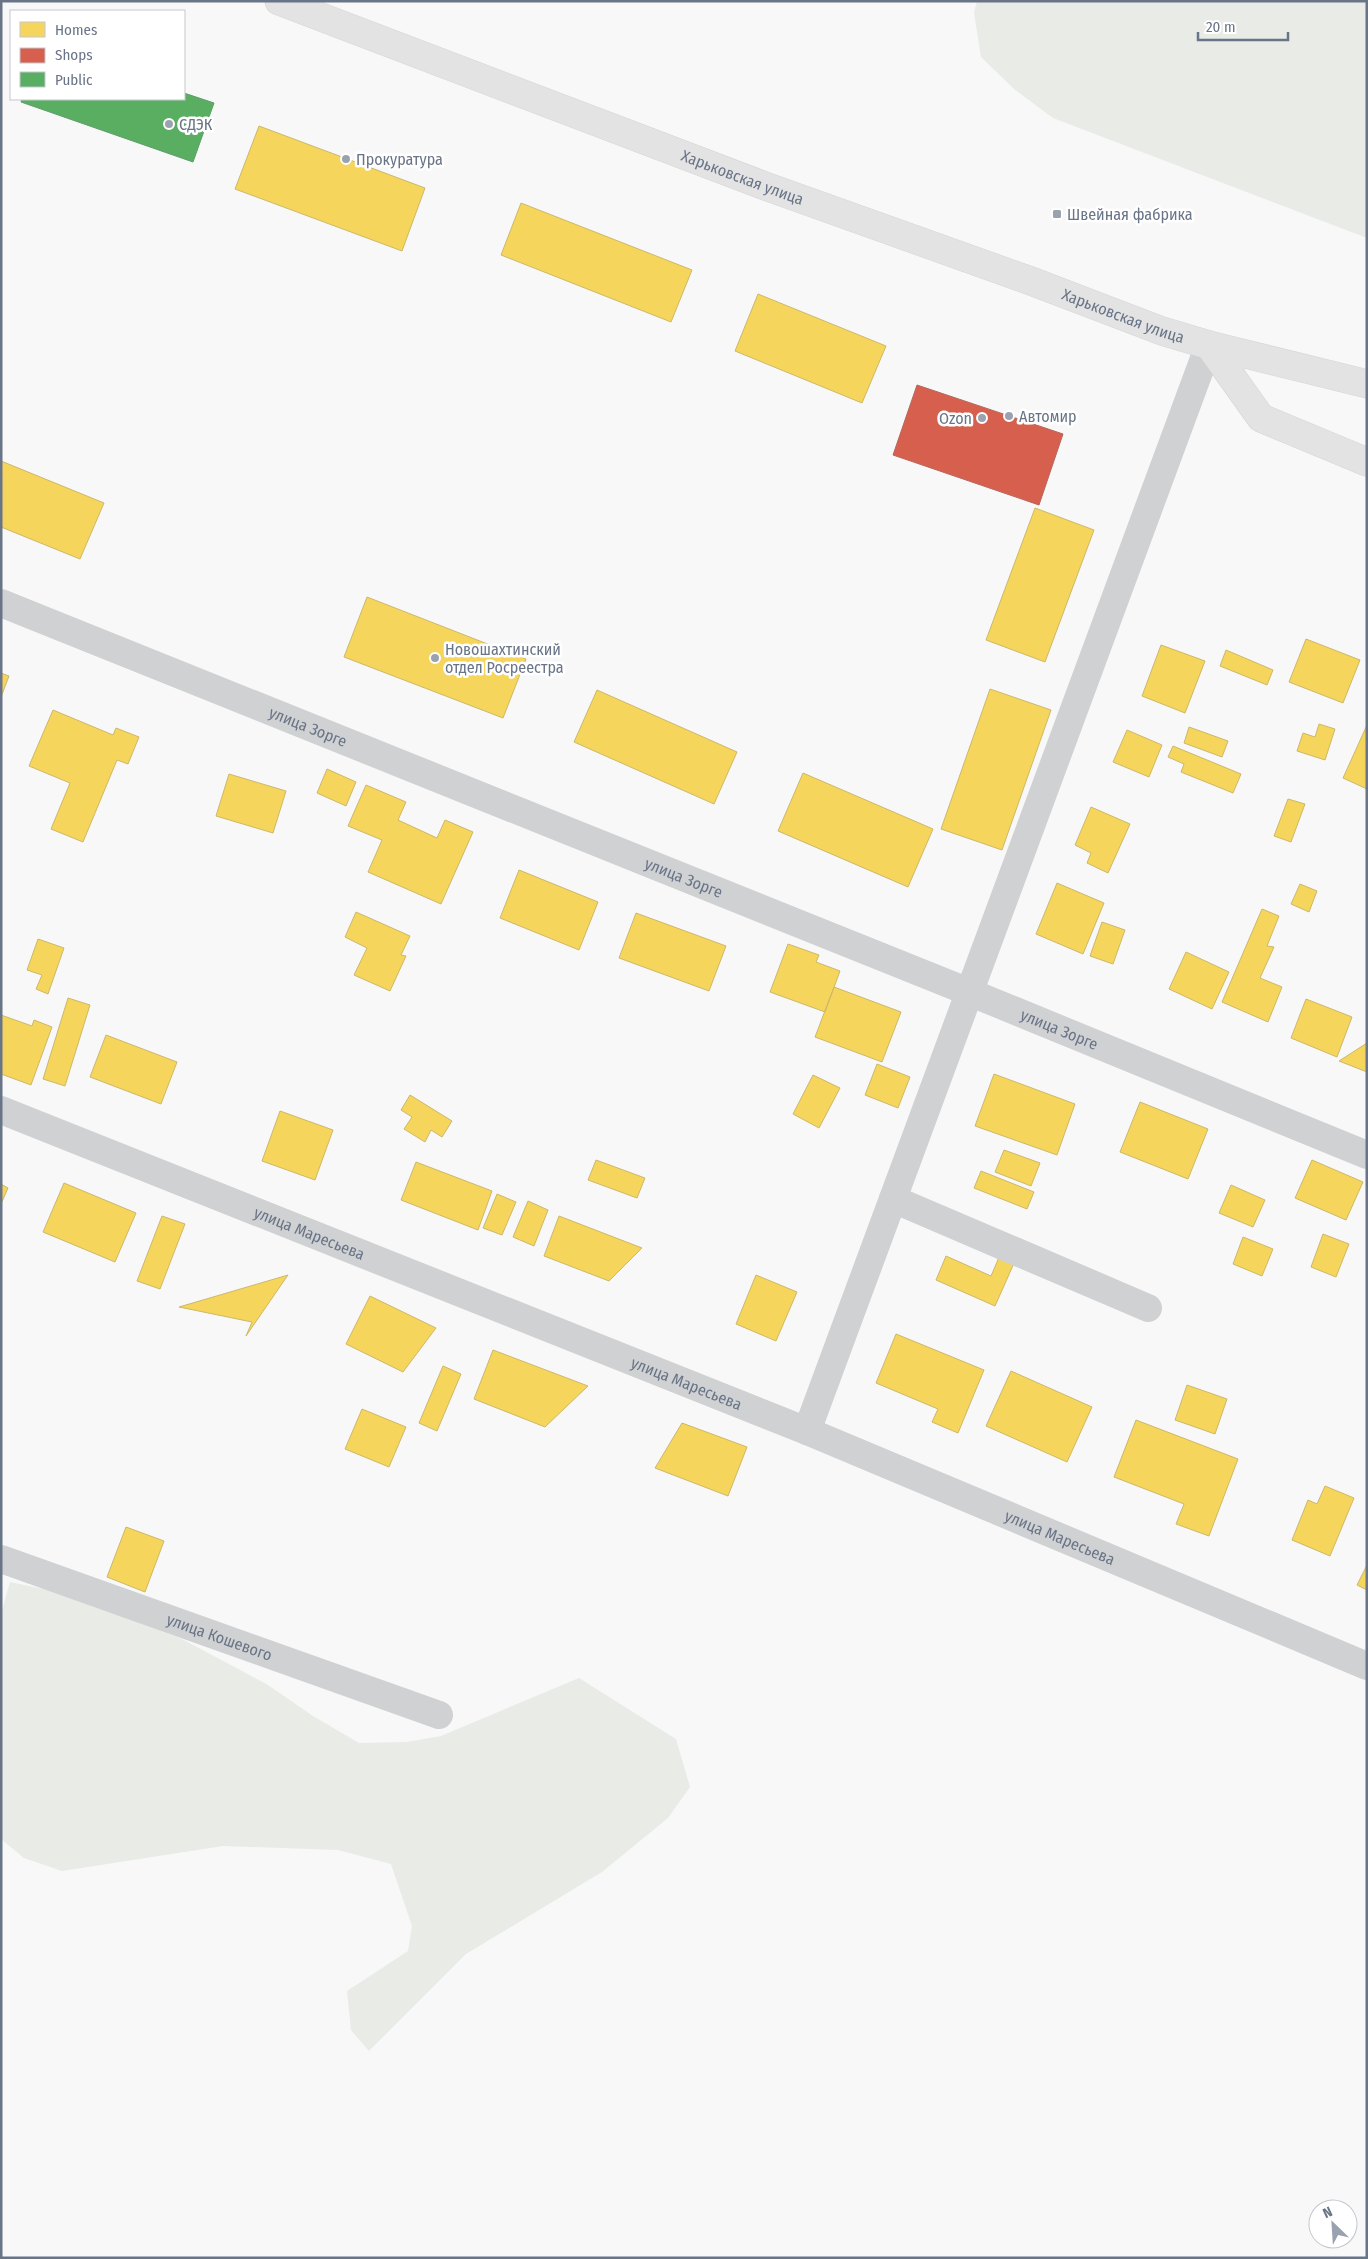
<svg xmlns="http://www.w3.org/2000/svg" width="1368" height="2259" font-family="'Fira Sans Condensed',sans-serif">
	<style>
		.green { fill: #e8ebe6 }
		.homes { fill: #f6d55c; stroke: #ccb869 }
		.shops { fill: #d6604d; stroke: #b5665e }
		.public { fill: #5aae61; stroke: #5e9d6c }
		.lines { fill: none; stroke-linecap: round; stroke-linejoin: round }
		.major-casing { stroke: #d4d4d6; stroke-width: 29 }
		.highway-casing { stroke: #d5d6d6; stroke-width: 29 }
		.minor { stroke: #d0d1d3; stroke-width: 28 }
		.major { stroke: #e3e3e4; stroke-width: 28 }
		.highway { stroke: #e3e3e4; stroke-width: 28 }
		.poi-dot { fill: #9ba2af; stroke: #fff; stroke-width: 2 }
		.labels { text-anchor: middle; stroke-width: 5; stroke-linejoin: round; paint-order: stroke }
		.poi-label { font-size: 16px; fill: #697487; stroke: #fff; text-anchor: start }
		.street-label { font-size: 16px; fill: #697487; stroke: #fff }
	</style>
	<rect width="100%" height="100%" fill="#f8f8f8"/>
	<path class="green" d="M977,1H1367V238L1053,118L1014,89L981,57L974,13Z
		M10,1582L63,1593L182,1639L268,1685L313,1716L359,1743L407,1742L441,1736L579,1678L676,1739L690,1787L668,1818L602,1872L466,1954L369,2051L351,2030L347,1991L408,1951L412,1926L391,1864L338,1850L223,1846L62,1871L24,1858L1,1839V1614Z"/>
	<path class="homes" d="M259,126L425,188L402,251L235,189Z
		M521,203L692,270L671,322L501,255Z
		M758,294L886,346L862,403L735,351Z
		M1,461L104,503L80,559L1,527Z
		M1035,508L1094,530L1045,662L986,640Z
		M367,597L526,659L503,718L344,657Z
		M1306,639L1360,660L1343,703L1289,682Z
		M1161,645L1205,661L1185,713L1142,696Z
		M1226,650L1273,670L1267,685L1220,666Z
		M1,673L9,676L1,697Z
		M990,689L1051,710L1002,850L941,829Z
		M597,690L737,752L714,804L574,742Z
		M53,710L113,735L116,728L139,737L128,764L117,760L83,842L51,829L70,783L29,766Z
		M1319,724L1335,729L1325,760L1297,751L1303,733L1315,737Z
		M1367,725V789L1343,778Z
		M1189,727L1228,741L1222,757L1184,743Z
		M1127,730L1162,745L1149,777L1113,762Z
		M1173,746L1241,774L1233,793L1181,772L1184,764L1168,757Z
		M327,769L356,782L346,806L317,793Z
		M803,773L933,829L908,887L778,831Z
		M229,774L286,791L273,833L216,816Z
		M366,785L406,802L398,820L437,838L445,820L473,832L441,904L368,872L382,840L348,826Z
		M1288,799L1305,804L1291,842L1274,836Z
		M1091,807L1130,824L1108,873L1087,863L1091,853L1075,845Z
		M519,870L598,902L579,950L500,918Z
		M1057,883L1104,903L1083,954L1036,934Z
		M1300,884L1317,891L1309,912L1291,904Z
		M1262,909L1279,916L1267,946L1274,947L1260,978L1282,987L1268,1022L1222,1002Z
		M356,912L410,936L401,955L406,956L390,991L354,975L367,948L345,937Z
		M636,913L726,946L709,991L619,958Z
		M1102,922L1125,930L1113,964L1090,956Z
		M38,939L64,948L48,994L36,989L42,975L27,970Z
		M788,944L819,955L816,962L840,971L825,1012L770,992Z
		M1186,952L1229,972L1212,1009L1169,989Z
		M834,987L901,1012L882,1062L815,1037Z
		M68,998L90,1005L65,1086L43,1079Z
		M1306,999L1352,1017L1337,1057L1291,1038Z
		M1,1015L32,1026L34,1020L52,1027L31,1085L1,1074Z
		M106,1035L177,1062L161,1104L90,1077Z
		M1367,1043V1072L1339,1061Z
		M877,1064L910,1077L898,1108L865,1095Z
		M994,1074L1075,1104L1057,1155L975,1126Z
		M813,1075L840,1088L819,1128L793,1114Z
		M410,1095L452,1121L442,1137L431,1130L425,1142L404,1129L412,1117L401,1110Z
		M1140,1102L1208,1129L1188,1179L1120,1152Z
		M280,1111L333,1130L315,1180L262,1161Z
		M1004,1150L1040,1163L1031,1186L995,1172Z
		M596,1160L645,1178L637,1198L588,1180Z
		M1312,1160L1363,1182L1346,1220L1295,1198Z
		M416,1162L492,1191L478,1230L401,1200Z
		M981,1171L1034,1192L1027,1209L974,1188Z
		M64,1183L136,1213L115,1262L43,1232Z
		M1,1184L8,1188L1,1204Z
		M1231,1185L1265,1200L1253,1227L1219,1213Z
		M497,1194L516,1202L502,1235L483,1228Z
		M528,1201L548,1210L534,1246L513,1237Z
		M162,1216L185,1224L160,1289L137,1281Z
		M559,1216L642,1248L609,1281L544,1256Z
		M1323,1234L1349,1244L1336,1277L1311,1267Z
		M1243,1237L1273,1249L1262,1276L1233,1264Z
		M1000,1255L1015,1261L995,1306L936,1280L946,1256L991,1276Z
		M288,1275L246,1336L252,1322L179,1307Z
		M756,1275L797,1292L776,1341L736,1324Z
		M370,1296L436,1328L403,1372L346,1344Z
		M896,1334L984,1370L958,1433L932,1422L938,1409L876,1383Z
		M493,1350L588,1386L545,1427L474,1399Z
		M443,1366L461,1374L437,1431L419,1423Z
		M1011,1371L1092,1407L1067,1462L986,1426Z
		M1187,1385L1227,1399L1215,1434L1175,1420Z
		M362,1409L406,1427L389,1467L345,1449Z
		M1136,1420L1238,1459L1209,1536L1176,1524L1184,1504L1114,1477Z
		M682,1423L747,1447L728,1496L655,1468Z
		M1325,1486L1354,1498L1330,1556L1292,1540L1308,1500L1317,1504Z
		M126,1527L164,1541L145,1592L107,1577Z
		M1367,1565V1590L1357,1585Z"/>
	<path class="shops" d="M917,385L1063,434L1039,505L893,455Z"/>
	<path class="public" d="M184,93L214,103L193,162L21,102L22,99H184Z"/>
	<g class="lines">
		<g class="major-casing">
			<path id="major" d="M1209,345L1261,418L1367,462"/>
		</g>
		<g class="highway-casing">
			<g id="highway">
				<path id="s4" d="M279,1L765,186L1031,281L1162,331L1209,345L1367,384"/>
			</g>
		</g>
		<g class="minor">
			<path id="s1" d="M1,603L969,992L1367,1155"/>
			<path id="s2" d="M1,1110L807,1431L1367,1666"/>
			<path d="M893,1199L1148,1308"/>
			<path d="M807,1431L1209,345"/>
			<path id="s3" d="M1,1559L439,1715"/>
		</g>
		<use href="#major" class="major"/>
		<use href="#highway" class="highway"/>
	</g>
	<g class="poi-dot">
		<circle cx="169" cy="124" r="5"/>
		<circle cx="346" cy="159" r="5"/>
		<rect x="1052" y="209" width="10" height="10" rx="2.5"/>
		<circle cx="1009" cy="416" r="5"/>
		<circle cx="982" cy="418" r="5"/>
		<circle cx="435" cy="658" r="5"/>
	</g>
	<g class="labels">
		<g class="poi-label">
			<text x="179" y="130">СДЭК</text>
			<text x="356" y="165">Прокуратура</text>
			<text x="1067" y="220">Швейная фабрика</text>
			<text x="1019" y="422">Автомир</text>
			<text x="972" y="424" text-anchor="end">Ozon</text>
			<text x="445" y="655">Новошахтинский<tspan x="445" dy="18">отдел Росреестра</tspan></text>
		</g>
		<g class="street-label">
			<text dy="6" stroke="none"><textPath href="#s4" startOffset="496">Харьковская улица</textPath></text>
			<text dy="6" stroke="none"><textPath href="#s4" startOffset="901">Харьковская улица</textPath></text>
			<text dy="6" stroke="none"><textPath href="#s1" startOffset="331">улица Зорге</textPath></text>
			<text dy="6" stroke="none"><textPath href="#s1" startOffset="736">улица Зорге</textPath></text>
			<text dy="6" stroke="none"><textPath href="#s1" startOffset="1141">улица Зорге</textPath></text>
			<text dy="6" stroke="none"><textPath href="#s2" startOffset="332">улица Маресьева</textPath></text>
			<text dy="6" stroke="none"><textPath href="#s2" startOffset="738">улица Маресьева</textPath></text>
			<text dy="6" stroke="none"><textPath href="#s2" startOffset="1142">улица Маресьева</textPath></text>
			<text dy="6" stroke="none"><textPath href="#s3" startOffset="232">улица Кошевого</textPath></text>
		</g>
	</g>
	<rect width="1368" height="2259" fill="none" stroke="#697487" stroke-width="5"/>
	<rect x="10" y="10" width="175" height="90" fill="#ffffff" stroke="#c3c7cf"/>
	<rect x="20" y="22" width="25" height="15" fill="#f6d55c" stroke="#c3c7cf"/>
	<text x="55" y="35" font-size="15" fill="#697487">Homes</text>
	<rect x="20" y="48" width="25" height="15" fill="#d6604d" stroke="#c3c7cf"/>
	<text x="55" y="60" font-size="15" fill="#697487">Shops</text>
	<rect x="20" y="72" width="25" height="15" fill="#5aae61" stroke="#c3c7cf"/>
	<text x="55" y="85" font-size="15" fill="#697487">Public</text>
	<g transform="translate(1333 2224) rotate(335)"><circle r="24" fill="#ffffff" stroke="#c3c7cf"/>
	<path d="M0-4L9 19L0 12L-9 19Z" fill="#9ba2af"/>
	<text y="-8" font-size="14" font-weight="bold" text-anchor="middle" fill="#697487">N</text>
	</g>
	<path d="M1198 32v8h90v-8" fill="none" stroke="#697487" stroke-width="2.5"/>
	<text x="1206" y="32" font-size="15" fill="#697487" stroke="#ffffff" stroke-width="4" paint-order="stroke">20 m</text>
</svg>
